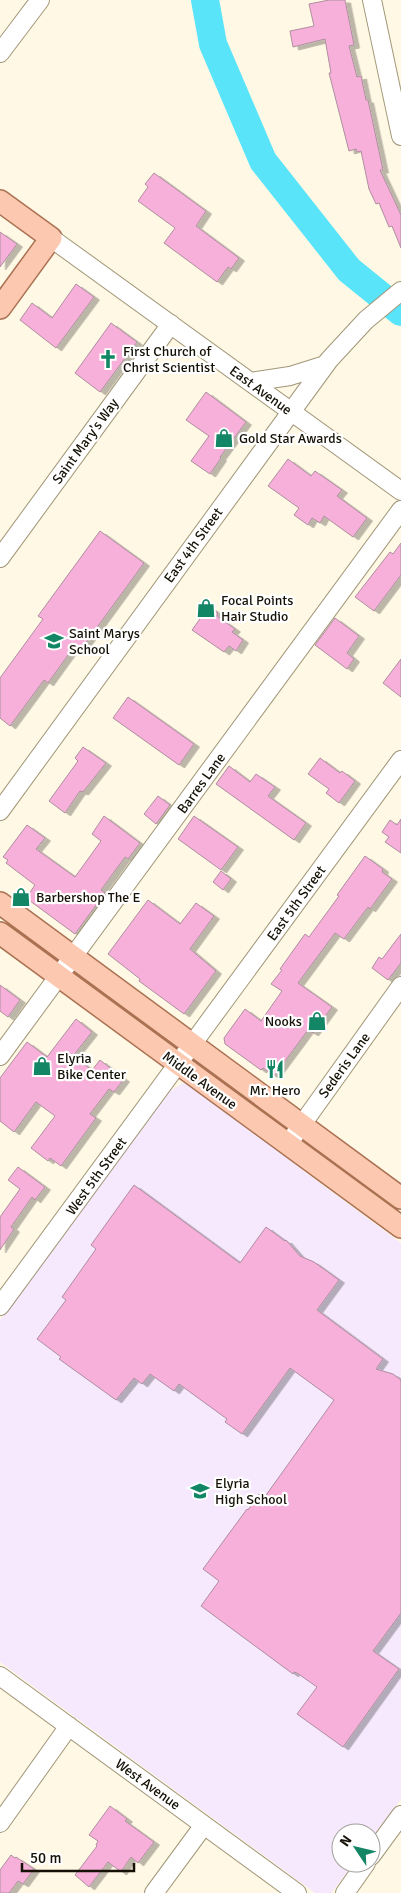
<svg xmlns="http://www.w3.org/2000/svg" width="401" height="1893" font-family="Signika,sans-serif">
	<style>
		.education { fill: #f6e9fd }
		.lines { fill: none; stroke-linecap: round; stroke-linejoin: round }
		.river { stroke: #5ae4f9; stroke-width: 28 }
		.building { fill: #f7b0d9; stroke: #ad8e9f; filter: url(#shadow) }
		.minor-casing { stroke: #a19678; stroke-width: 20 }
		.major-casing { stroke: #aa7153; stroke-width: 24 }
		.minor { stroke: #fff; stroke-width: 18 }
		.major { stroke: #fcc9b0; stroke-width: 21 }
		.labels { text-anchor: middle; stroke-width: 4.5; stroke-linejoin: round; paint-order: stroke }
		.poi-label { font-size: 14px; fill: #151106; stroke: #fff; text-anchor: start }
		.street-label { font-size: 14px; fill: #151106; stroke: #fff }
	</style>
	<defs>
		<filter id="shadow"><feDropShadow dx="5.5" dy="3" stdDeviation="0" flood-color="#0004"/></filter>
	</defs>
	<rect width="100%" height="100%" fill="#fff8e4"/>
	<path class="education" d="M183,1083L188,1084L254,1130L305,1172L401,1243V1799L371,1841V1833H341V1863H355L331,1893H315L0,1662V1320L117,1160L126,1150L170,1091Z"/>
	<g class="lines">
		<path class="river" d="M205,0L213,44L263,161L349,270L401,312"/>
	</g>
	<path class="building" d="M329,0H345L354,45L349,46L357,77L361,76L366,100H368L383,170H380L401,215V248L392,226L389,227L379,203L376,204L369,189L361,151L357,152L356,149L349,151L329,73H331L325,39L293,47L290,31L314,26L309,4Z
		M154,173L206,211L196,226L239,258L231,269L228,267L217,282L164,243L175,228L138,201L148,187L145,184Z
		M0,232L17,244L0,267Z
		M76,284L94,297L56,348L20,320L32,303L52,318Z
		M111,323L137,342L100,392L75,373Z
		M206,392L246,422L220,457L221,458L210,474L191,461L209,436L186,420Z
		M288,459L311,476L315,471L342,490L337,496L367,518L353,537L324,516L320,523L312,518L308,525L294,515L299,508L268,486Z
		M100,531L144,563L82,648L76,644L48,683L44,680L10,726L0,718V678L43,619L38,616Z
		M401,543V575L374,611L355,597L390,552L393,554Z
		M207,605L218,613L217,616L235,629L232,632L243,640L236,651L229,646L224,652L192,630L202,616L199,614Z
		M335,618L359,636L347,653L354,659L347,669L315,645Z
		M401,659V697L383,683Z
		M128,697L194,744L179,765L113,718Z
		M83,747L106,763L83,792L80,791L65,813L49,801L78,761L75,758Z
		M320,758L340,773L342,771L355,781L339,803L326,793L329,789L308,774Z
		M229,766L250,782L256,774L275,787L268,796L306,823L294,840L216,784Z
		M158,796L170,805L156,824L144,814Z
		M104,816L140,843L128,859L125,857L101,890L105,893L75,934L26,898L35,885L6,863L8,860L3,857L27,825L45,838L36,849L75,877L101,841L92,834Z
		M194,816L238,847L221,870L178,839Z
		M401,819V853L385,842L389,837L382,832L390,820L397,825Z
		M365,856L383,869L382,872L392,879L370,909L368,907L344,939L335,933L298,983L332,1007L313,1033L308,1030L274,1076L263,1068L261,1070L225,1044L224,1038L245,1009L261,1021L282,991L271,984L282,970L280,969L305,934L309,937L339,896L337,895Z
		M221,871L231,879L223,890L213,882Z
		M148,900L180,924L196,903L214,916L190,949L216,971L184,1014L139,981L140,979L108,954Z
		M401,934V963L388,980L372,968L379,957L382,959Z
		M0,985L20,1000L8,1017L0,1011Z
		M76,1019L92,1032L73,1056L92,1070L100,1060L124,1079L114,1092L109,1089L90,1114L96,1118L61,1166L50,1158L48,1161L31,1148L55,1116L36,1102L14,1132L0,1121V1078L27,1042L47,1057Z
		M18,1167L45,1187L35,1200L32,1197L11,1227L14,1229L0,1250V1217L20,1189L8,1180Z
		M134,1185L240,1263L266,1227L285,1241L286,1240L300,1256L314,1262L339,1280L317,1310L383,1359L376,1369L393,1374L401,1380V1613L373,1651L399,1669L343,1747L297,1714L317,1687L297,1673L294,1672L293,1674L201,1606L219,1581L203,1569L247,1509L248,1510L259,1494L264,1498L334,1400L290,1368L242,1434L225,1422L227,1419L179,1384L174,1391L150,1374L142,1384L134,1378L116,1400L59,1359L61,1357L37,1339L66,1300L62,1297L96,1249L91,1245Z
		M110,1806L127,1819L125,1821L154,1842L138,1863L131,1857L121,1872L108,1862L89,1887L75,1875L97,1846L96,1845L98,1841L89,1835Z
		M11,1855L15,1858L16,1857L34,1869L23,1884L18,1881L9,1893H0V1870Z"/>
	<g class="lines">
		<g class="minor-casing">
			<path id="minor" d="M372,0L401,136
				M0,53L40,0
				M51,238L401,491
				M250,382L290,376L325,365
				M0,558L171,324
				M0,811L329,360L366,320L401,291
				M0,1056L401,510
				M288,1144L401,986
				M0,1306L401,760
				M0,1676L297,1893
				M0,1823L69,1726
				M371,1856L401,1815
				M154,1893L204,1825
				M345,1893L366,1863"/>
		</g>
		<g class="major-casing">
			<path id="major" d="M0,201L51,238L0,308
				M0,903L401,1198
				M0,933L401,1227"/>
		</g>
		<use href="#minor" class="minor"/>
		<use href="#major" class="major"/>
	</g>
	<defs>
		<g id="church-bare" transform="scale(1.5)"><path d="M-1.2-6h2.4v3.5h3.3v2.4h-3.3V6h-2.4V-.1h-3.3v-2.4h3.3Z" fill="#138665" stroke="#fff" stroke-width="2.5" paint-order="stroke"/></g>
		<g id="shop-bare" transform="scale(1.5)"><path d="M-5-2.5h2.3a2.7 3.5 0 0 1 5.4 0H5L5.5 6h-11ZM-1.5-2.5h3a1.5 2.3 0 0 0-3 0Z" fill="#138665" stroke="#fff" stroke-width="2.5" paint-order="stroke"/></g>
		<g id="school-bare" transform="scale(1.5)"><path d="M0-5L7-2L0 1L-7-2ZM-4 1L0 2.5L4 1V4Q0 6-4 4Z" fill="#138665" stroke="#fff" stroke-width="2.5" paint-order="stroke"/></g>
		<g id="restaurant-bare" transform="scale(1.5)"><path d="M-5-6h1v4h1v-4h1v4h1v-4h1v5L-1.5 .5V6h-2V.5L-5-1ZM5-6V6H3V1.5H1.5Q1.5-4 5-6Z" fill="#138665" stroke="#fff" stroke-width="2.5" paint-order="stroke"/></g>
	</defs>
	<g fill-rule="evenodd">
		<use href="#church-bare" x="108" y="359"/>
		<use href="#shop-bare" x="224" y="438"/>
		<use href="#shop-bare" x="206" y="608"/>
		<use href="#school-bare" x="54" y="641"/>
		<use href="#shop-bare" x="21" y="897"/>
		<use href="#shop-bare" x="317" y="1021"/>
		<use href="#shop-bare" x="42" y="1066"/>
		<use href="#restaurant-bare" x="275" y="1069"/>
		<use href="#school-bare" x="200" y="1491"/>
	</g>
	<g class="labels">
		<g class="poi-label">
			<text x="123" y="356">First Church of<tspan x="123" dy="16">Christ Scientist</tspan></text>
			<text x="239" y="443">Gold Star Awards</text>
			<text x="221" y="605">Focal Points<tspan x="221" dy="16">Hair Studio</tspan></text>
			<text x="69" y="638">Saint Marys<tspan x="69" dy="16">School</tspan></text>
			<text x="36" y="902">Barbershop The E</text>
			<text x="302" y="1026" text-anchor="end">Nooks</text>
			<text x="57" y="1063">Elyria<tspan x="57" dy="16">Bike Center</tspan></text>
			<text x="275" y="1095" text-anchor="middle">Mr. Hero</text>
			<text x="215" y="1488">Elyria<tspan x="215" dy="16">High School</tspan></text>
		</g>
		<g class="street-label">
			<text transform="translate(261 390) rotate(36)" y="5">East Avenue</text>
			<text transform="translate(85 441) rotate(-54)" y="5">Saint Mary's Way</text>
			<text transform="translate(193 545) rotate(-54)" y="5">East 4th Street</text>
			<text transform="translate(201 783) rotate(-54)" y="5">Barres Lane</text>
			<text transform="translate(296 903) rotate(-54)" y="5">East 5th Street</text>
			<text transform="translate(344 1065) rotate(-54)" y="5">Sederis Lane</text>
			<text transform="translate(200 1080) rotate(36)" y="5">Middle Avenue</text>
			<text transform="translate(96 1176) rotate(-54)" y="5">West 5th Street</text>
			<text transform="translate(148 1784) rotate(36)" y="5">West Avenue</text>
		</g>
	</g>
	<g transform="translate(356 1848) rotate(305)"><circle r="24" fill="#ffffff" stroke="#a1a09b"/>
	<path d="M0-4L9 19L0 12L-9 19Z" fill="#138665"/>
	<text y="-8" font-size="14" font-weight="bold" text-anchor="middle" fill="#151106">N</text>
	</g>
	<path d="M22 1863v8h112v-8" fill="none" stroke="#151106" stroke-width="2.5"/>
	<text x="30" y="1863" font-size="15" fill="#151106" stroke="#ffffff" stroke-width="4" paint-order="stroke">50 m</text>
</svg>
